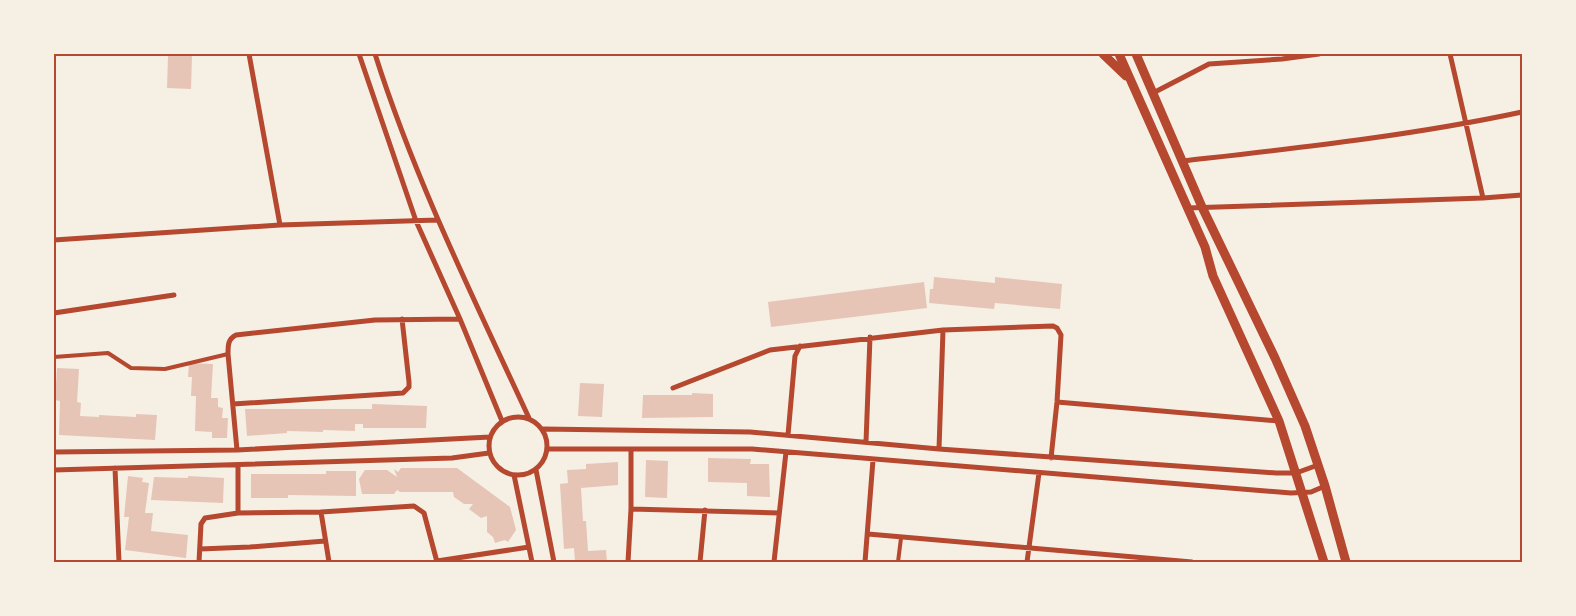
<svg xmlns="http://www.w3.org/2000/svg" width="1576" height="616" font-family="'Fira Sans Condensed',sans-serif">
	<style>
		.building { fill: #e6c5b7 }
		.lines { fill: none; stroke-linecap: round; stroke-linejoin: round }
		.service { stroke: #b5482f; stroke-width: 4 }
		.minor { stroke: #b5482f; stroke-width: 5 }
		.tertiary { stroke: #b5482f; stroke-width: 9 }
		.neatline { fill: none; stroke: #b5482f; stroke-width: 2 }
	</style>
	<rect width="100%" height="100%" fill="#f6efe4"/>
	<path class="building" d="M162,54H184V56H192L191,89L167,88L168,56H162Z
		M934,277L995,283V277L1062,284L1060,309L995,303L994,309L929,303L930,289H933Z
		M924,282L927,308L771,327L768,302Z
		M189,363L213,364L211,398H218V407L223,408L222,418H228L227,438H212V432L195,431L196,396H191L192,377H188Z
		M57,368L79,369L77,402L81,403L80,416L99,417V415L136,417V414L157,415L155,440L59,435L60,401L55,400Z
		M580,383L604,384L602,417L578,416Z
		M692,393L713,394V417L642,418L643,395H692Z
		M372,404L427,406L426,428H363V424H355V431L323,430V432L287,431V433L247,436L245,409H372Z
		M708,458L751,459L750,464H769L770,497L747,496V483L708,482Z
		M646,460L668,461L667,498L645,497Z
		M618,462V485L581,488L583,521H586L588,551L606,550L607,562H575L574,548L564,549L560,484L568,483L567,470L586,469V464Z
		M401,468H457L510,507L516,530L508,542L505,540L495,543L493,537L487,532V516L481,518L469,509L473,504H464L454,497L453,492H400L397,490L394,494H362L359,479L365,470H387L397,477L394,469L398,472Z
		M326,471H356V496L288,495V498H251V474H326Z
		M128,476L143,478L142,482L149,483L145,513H153L151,531L188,535L186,558L125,550L129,517H124Z
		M188,476L224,478L223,503L151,500L154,477L188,478Z"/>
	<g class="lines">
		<path class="service" d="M54,357L108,353L131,368L165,369L228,354
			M898,562L901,538"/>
		<path class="minor" d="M249,54L280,225
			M359,54L416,221L460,319L502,421
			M375,54C415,180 474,299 529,418
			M1450,54L1483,198
			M1153,93L1209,64L1282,59L1319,54
			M1183,161C1297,148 1410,136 1522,112
			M1187,208L1483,198L1522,195
			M54,240L280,225L437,220
			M54,313L174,295
			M673,388L770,350L943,330L1053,326L1057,328L1061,335L1057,402L1051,458
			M1057,402L1279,421
			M233,404L403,393L409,387V382L402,319
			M489 446a29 29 0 1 1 58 0a29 29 0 1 1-58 0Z
			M543,429L750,432L939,449L1276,473H1296L1318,465
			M788,435L795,356L800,346
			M866,442L870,337
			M548,449H752L1291,493L1311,492L1325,486
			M939,449L943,330
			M237,450L228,354C228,345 228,339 236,335L375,320L460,319
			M54,452L237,450L490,437
			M238,465V513
			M115,468L119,562
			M54,470L452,458L489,453
			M536,470L554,562
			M514,475L532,562
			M631,509L779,513
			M321,512L329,562
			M868,534L1192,562
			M200,549L250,547L325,541
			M437,561L529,547
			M199,562L201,524L205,518L238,513L321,512L414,506L424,513L437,562
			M628,562L631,509V450
			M700,562L705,510
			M774,562L786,452
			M865,562L873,460
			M1027,562L1039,473"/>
		<path class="tertiary" d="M1103,54L1126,76
			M1119,54L1205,247L1213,276L1279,421L1324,562
			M1136,54L1202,207L1275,358L1305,426L1325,486L1346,562"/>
	</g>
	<rect width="1576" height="616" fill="none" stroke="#f6efe4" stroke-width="110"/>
	<rect x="55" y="55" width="1466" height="506" class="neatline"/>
</svg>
